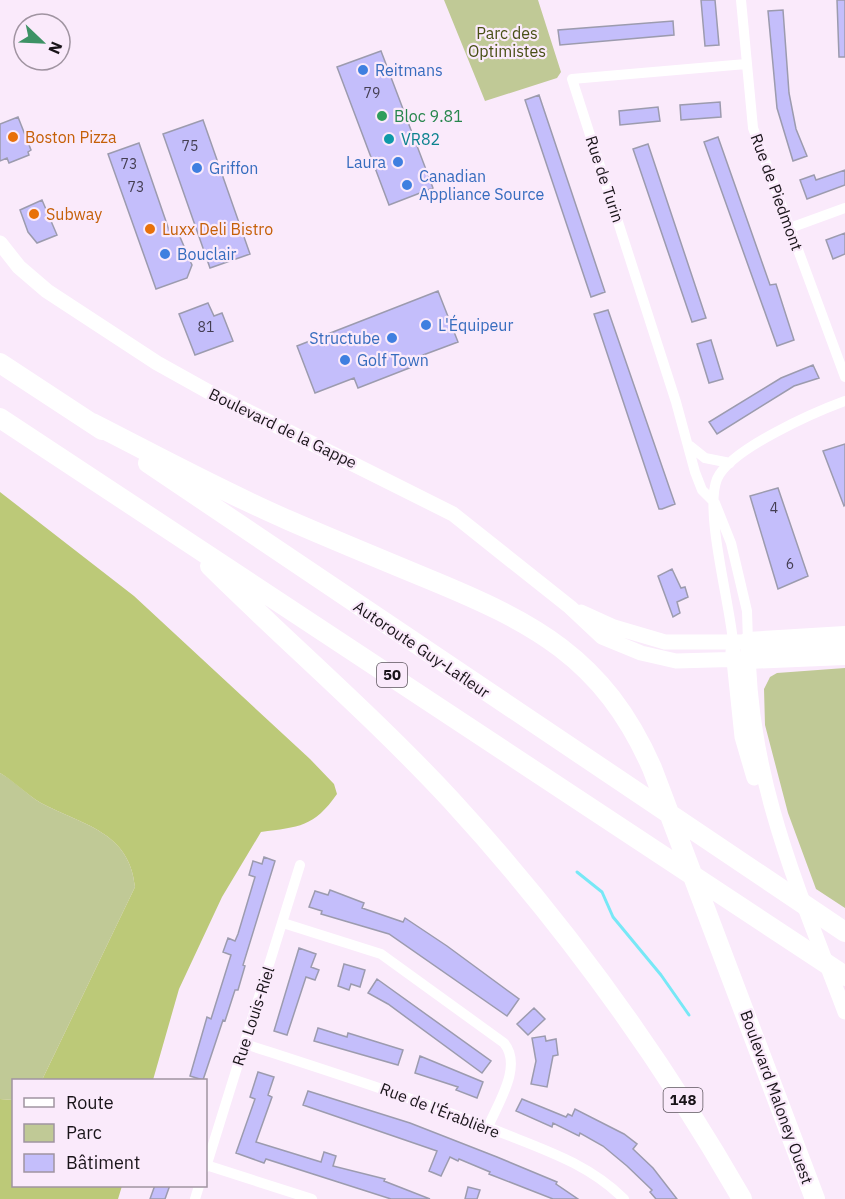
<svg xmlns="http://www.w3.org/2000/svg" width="845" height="1199" font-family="'IBM Plex Sans',sans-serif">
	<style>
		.green { fill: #c0c996 }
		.forest { fill: #bcc978 }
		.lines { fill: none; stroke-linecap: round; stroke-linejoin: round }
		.stream { stroke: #77e8f6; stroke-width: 3 }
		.building { fill: #c4befb; stroke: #9c9bae; stroke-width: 1.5 }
		.street { stroke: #fff; stroke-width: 10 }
		.secondary { stroke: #fff; stroke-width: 15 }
		.highway { stroke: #fff; stroke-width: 20 }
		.shop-dot { fill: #3f7fe0; stroke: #faeafb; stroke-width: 2 }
		.leisure-dot { fill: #2e9e5b; stroke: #faeafb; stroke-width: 2 }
		.food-dot { fill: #e8710a; stroke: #faeafb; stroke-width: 2 }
		.culture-dot { fill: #0f9aa8; stroke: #faeafb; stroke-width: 2 }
		.labels { text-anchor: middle; stroke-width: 4.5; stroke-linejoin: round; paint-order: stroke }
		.number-label { font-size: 14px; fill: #443e52 }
		.shield { fill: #faeafb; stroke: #5c545d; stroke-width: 1.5 }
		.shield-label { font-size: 15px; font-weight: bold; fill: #191419 }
		.park-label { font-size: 16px; fill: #484f14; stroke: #faeafb }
		.shop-label { font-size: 16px; fill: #366cbe; stroke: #faeafb; text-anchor: start }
		.leisure-label { font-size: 16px; fill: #27864d; stroke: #faeafb; text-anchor: start }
		.food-label { font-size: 16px; fill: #c56008; stroke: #faeafb; text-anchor: start }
		.culture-label { font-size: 16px; fill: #0d838f; stroke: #faeafb; text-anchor: start }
		.street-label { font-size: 16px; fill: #191419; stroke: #faeafb }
	</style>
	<rect width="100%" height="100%" fill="#faeafb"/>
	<path class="green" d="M444,0H538L561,72L557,78L485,101Z
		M845,668V908L816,889L788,813L765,725L764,689L770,677L777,673Z
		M0,773C15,781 27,795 41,803C83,825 130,832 135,887L42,1080H14L13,1100L0,1099Z"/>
	<path class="forest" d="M0,492L134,596L310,759L334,784L337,794C314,827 299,827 261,832L222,897L179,989L153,1080H42L135,887C130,832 83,825 41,803C27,795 14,781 0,773Z
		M0,1099L13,1100L14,1186H122L118,1199H0Z"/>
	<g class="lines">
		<path class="stream" d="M577,872L602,892L613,917L661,975L689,1015"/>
	</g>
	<path class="building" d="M701,0H715L719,45L705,46Z
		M837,0H845V57H839Z
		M783,10L789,93L796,129L807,156L793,161L777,108L768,11Z
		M673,21L674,35L560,45L558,30Z
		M381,51L433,188L389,205L337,67Z
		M539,95L605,292L591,297L525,100Z
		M720,102L721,117L681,120L680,105Z
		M658,107L660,121L620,125L619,111Z
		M18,117L31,150L28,152L29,155L9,163L7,158L0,161V124Z
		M203,120L250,254L210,268L163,134Z
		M718,137L770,285L776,284L794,340L777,346L704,142Z
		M139,143L170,233L177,230L192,265L187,278L156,289L108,154Z
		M648,144L706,318L692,322L633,149Z
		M845,170V185L807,199L800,180L814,175L816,180Z
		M42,200L57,235L37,243L28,232L20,210Z
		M845,233V254L833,259L826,240Z
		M438,291L458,342L415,358L417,365L358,388L354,378L315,393L297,346Z
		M208,303L214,316L222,313L233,341L195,355L179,314Z
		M608,310L675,504L662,509H659L594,314Z
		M711,340L723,379L709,383L697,344Z
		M813,365L819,378L794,386L717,434L709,422L781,378Z
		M845,444V505L844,506L823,451Z
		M778,488L808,576L778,589L750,496Z
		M672,569L681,588L685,587L688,597L677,602L680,613L673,617L658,576Z
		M264,857L275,861L243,965L245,966L238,990H235L225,1021L223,1020L203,1080L190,1076L207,1017L211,1019L231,955L223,952L228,938L235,941L238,934L255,877L249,875L253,861L262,864Z
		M330,890L364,903L362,908L403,922L405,918L447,946L519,999L507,1016L389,934L321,914L322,911L309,907L315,891L328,895Z
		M299,948L316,954L311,967L319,970L315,980L306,977L287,1035L274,1031Z
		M344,964L365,970L360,987L351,984L349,990L338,986Z
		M377,979L491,1061L482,1073L388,1004L368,993Z
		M534,1008L545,1019L528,1035L517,1024Z
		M318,1028L347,1037L348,1033L403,1050L398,1065L314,1041Z
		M545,1036L546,1041L556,1039L558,1055L553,1056L547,1087L531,1084L536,1061L532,1038Z
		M420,1056L483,1082L477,1098L456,1090L458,1087L415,1073Z
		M258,1072L274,1077L268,1095L272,1097L256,1142L321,1162L324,1152L336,1156L333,1166L385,1179L384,1181L430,1199H391L266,1159L264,1163L236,1153L255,1099L250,1097Z
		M308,1091L410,1123L497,1157L557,1182L556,1184L578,1199H553L489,1174L490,1172L459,1159L458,1161L450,1157L441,1176L429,1171L437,1151L303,1105Z
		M522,1099L566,1117L568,1114L572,1116L575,1109L624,1134L637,1144L633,1149L653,1168L677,1199H656L650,1192L652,1190L627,1166L603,1146L580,1133L579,1136L553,1123L552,1127L516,1111Z
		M155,1185H170L165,1199H150Z
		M468,1187L480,1190L477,1199H465Z"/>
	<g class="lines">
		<path class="street" d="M741,0L753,128L845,377
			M746,64L572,79L676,402L695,472L702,490L715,503L731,543L747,611L748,642
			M790,228L845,208
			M690,446L705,458L730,463
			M733,642C730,603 704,511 717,479C730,449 815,412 845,401
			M283,923L381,954L504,1043C523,1066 498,1103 488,1127
			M245,1044C331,1072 416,1099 500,1132C545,1150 589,1164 624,1199
			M206,1165L312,1199
			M206,1167L300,865
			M195,1199L199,1186"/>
		<path class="secondary" d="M0,243L19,267L47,291L157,363L209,392L453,514L570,607L602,637L641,653L676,661L748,659
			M581,612L614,627L665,642H748C748,777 798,888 845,1012
			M733,651L742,737L754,778"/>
		<path class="highway" d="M0,363L102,430
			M0,418L845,976
			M92,423C157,456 221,491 288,520C334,540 380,559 426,578C533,622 603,657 652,768L815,1199
			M148,463L845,932
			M210,566C290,645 375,718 451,800C563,922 660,1056 742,1199
			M748,642L845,636
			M748,659L845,655"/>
	</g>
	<g class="shop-dot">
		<circle cx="363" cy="70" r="6"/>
		<circle cx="398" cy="162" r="6"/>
		<circle cx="197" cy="168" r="6"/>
		<circle cx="407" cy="185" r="6"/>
		<circle cx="165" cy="254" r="6"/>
		<circle cx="426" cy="325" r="6"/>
		<circle cx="392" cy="338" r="6"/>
		<circle cx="345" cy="360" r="6"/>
	</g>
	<circle class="leisure-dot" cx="382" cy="116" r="6"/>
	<g class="food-dot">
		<circle cx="13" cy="137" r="6"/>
		<circle cx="34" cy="214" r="6"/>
		<circle cx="150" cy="229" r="6"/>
	</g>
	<circle class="culture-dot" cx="389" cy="139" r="6"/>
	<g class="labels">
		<g class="number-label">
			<text x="372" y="98">79</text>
			<text x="190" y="151">75</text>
			<text x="129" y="169">73</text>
			<text x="136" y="192">73</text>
			<text x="206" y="332">81</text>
			<text x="774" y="513">4</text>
			<text x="790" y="569">6</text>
		</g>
		<g class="shield">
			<rect x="377" y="663" width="30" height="24" rx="4.5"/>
			<rect x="663.5" y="1088" width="39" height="24" rx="4.5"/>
		</g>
		<g class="shield-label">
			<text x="392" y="680">50</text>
			<text x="683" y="1105">148</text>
		</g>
		<g class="park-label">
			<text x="507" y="39">Parc des<tspan x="507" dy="18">Optimistes</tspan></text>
		</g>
		<g class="shop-label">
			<text x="375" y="76">Reitmans</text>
			<text x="386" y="168" text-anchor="end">Laura</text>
			<text x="209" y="174">Griffon</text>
			<text x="419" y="182">Canadian<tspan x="419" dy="18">Appliance Source</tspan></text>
			<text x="177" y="260">Bouclair</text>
			<text x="438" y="331">L'Équipeur</text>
			<text x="380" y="344" text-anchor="end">Structube</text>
			<text x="357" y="366">Golf Town</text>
		</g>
		<g class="leisure-label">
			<text x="394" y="122">Bloc 9.81</text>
		</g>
		<g class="food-label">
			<text x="25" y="143">Boston Pizza</text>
			<text x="46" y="220">Subway</text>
			<text x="162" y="235">Luxx Deli Bistro</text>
		</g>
		<g class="culture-label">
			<text x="401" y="145">VR82</text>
		</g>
		<g class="street-label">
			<text transform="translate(605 179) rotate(72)" y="6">Rue de Turin</text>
			<text transform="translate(777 192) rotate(70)" y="6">Rue de Piedmont</text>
			<text transform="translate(283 428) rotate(26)" y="6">Boulevard de la Gappe</text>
			<text transform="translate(422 649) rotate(34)" y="6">Autoroute Guy-Lafleur</text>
			<text transform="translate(253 1016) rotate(-72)" y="6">Rue Louis-Riel</text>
			<text transform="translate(777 1097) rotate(70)" y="6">Boulevard Maloney Ouest</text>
			<text transform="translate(440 1110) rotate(21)" y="6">Rue de l'Érablière</text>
		</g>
	</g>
	<rect x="12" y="1079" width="195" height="108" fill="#faeafb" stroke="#a094a1" stroke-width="1.5"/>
	<rect x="24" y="1098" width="30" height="9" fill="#ffffff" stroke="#a094a1" stroke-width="1.5"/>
	<text x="66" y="1109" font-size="18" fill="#191419">Route</text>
	<rect x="24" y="1124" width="30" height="18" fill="#c0c996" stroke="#a094a1" stroke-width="1.5"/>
	<text x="66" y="1139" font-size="18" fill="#191419">Parc</text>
	<rect x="24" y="1154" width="30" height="18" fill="#c4befb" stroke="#a094a1" stroke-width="1.5"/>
	<text x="66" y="1169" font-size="18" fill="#191419">Bâtiment</text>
	<g transform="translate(42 42) rotate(113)"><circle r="28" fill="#faeafb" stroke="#a094a1" stroke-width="1.5"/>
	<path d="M0-4.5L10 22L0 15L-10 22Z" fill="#3d9265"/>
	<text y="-9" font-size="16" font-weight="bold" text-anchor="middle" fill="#191419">N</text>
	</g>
</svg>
